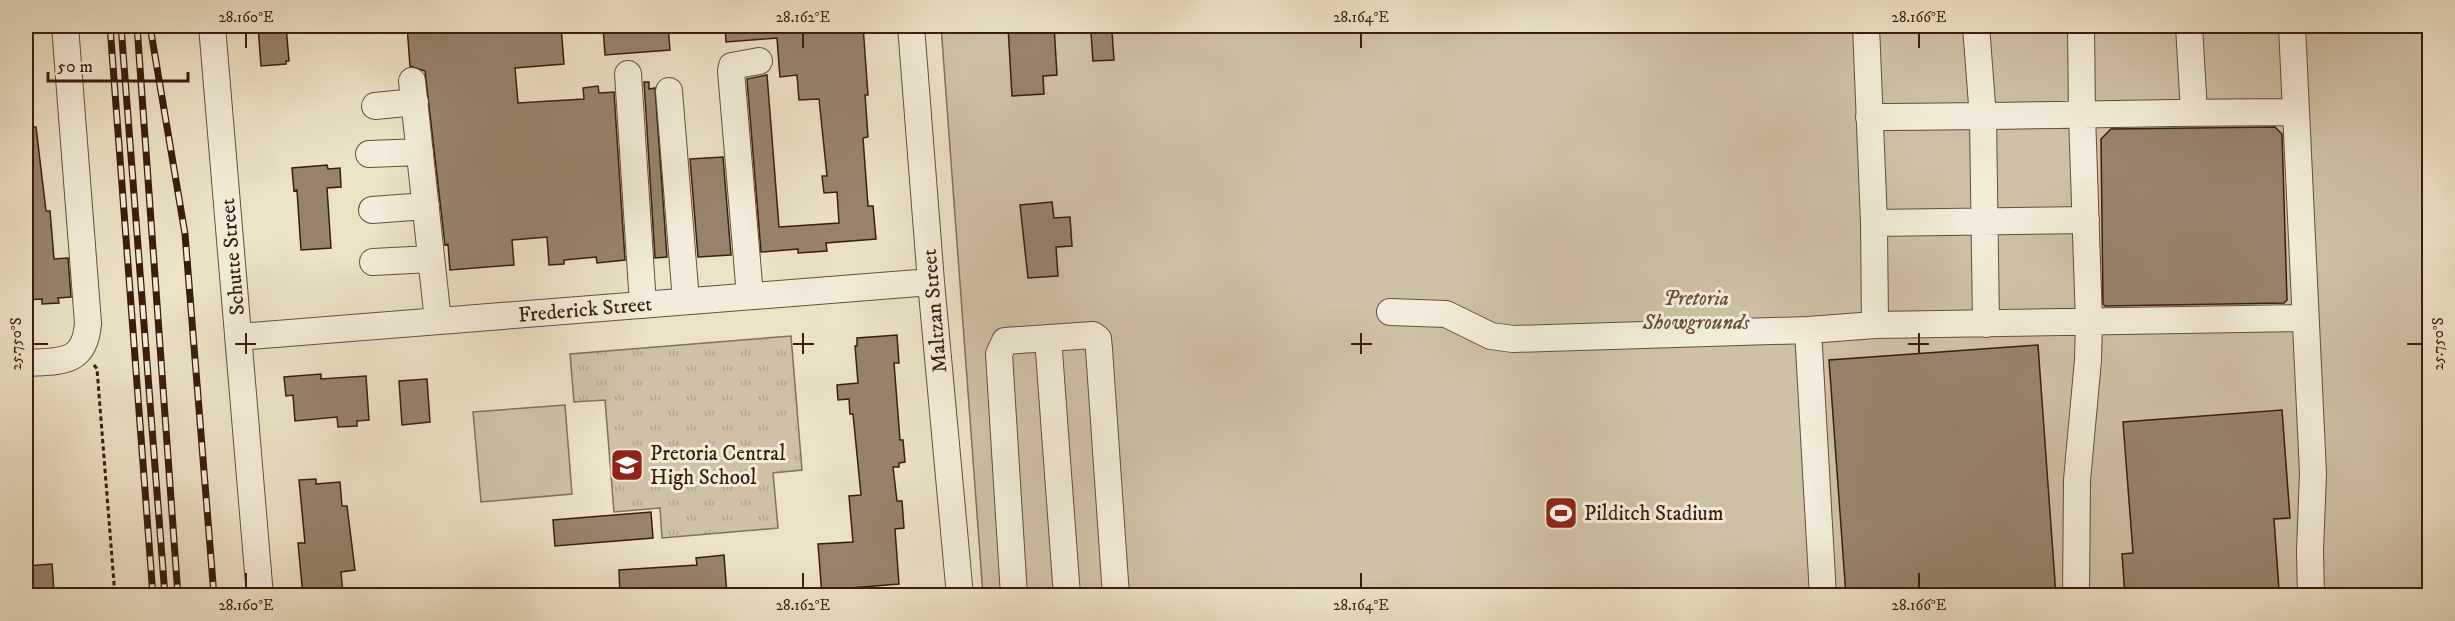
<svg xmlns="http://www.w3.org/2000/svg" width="2455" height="621" font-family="'IM FELL DW Pica',serif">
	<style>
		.grass { fill: url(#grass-tufts); stroke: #846f5a; stroke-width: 1.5 }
		.park { fill: #cec1a7; stroke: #846f5a; stroke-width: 1.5 }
		.building { fill: #97836d; stroke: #3a1d0d; stroke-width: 1.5 }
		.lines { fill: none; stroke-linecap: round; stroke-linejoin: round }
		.minor-casing { stroke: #664e3b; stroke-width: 28 }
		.path { stroke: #3a1d0d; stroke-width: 3; stroke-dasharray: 4.5 3; stroke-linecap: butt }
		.minor { stroke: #f3ecda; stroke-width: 26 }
		.rail-casing { stroke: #3a1d0d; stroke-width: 7 }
		.rail { stroke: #f3ecda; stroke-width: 4.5; stroke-dasharray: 14; stroke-linecap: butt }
		.ticks { fill: none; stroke: #3a1d0d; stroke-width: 2 }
		.labels { text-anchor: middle; stroke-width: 6; stroke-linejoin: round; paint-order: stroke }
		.street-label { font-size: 21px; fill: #3a1d0d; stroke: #f3ecda }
		.park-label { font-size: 21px; font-style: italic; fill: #664e3b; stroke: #f3ecda }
		.poi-label { font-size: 21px; fill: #3a1d0d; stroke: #f3ecda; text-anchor: start }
		.neatline { fill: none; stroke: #3a1d0d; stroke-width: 2 }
		.ticks-label { font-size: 15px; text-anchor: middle; fill: #3a1d0d }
	</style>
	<defs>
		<pattern id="grass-tufts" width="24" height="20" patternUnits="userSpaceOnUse" patternTransform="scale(1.5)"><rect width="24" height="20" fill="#cec1a7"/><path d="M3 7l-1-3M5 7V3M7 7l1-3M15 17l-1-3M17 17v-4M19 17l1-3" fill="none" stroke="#b2a58f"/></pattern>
	</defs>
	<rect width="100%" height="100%" fill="#ece2c6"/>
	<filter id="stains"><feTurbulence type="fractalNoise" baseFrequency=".00333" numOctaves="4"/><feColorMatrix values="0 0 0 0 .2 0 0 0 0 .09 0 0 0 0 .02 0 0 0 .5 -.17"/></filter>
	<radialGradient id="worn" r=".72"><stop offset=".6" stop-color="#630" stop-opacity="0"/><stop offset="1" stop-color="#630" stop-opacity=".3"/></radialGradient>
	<path class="grass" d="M791,336L802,470L773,473L778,528L662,538L660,508L614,512L605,400L574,402L570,354Z"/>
	<path class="park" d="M941,26H2429V595H983Z
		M565,405L572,494L481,502L473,412Z"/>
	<path class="building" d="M258,26H286L289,61H286V64L261,66Z
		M407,26H561L564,64L515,68L518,103L584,99L583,88L598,86L599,93L614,92L625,260L597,263L596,257L564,260V264L549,265L547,237L512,240L514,265L450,270L448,244L445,245L425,71L410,66Z
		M603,26H668L670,50L605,55Z
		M725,26H863L868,95H865L868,137L863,138L868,206H873L876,239L826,243L827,251L798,253V249L761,252L747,79L767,75L779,227L839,223L837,192L824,193L822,176H827L819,99L799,100L797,75L780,77L777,38L726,42Z
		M1008,26H1054L1057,75L1043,76L1044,94L1012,96Z
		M1112,32L1114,60L1093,61L1091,33Z
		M644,82H649V89L655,88L667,257L655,258Z
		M26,127H36L46,211H50L54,259L68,258L71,297L58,298L59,303L42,304V299L26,300Z
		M2275,127L2282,134L2287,300L2284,303L2105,306L2103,304L2101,139L2111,129Z
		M723,157L731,255L698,257L690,159Z
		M327,165L328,169L340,168L341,187L327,188L331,248L301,250L297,190L294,191L292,168Z
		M1052,202L1054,218L1070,217L1072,246L1056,247L1058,276L1028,278L1020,205Z
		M897,335L899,363H894L900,440H903L905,462L899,463V467H893L897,501H902L904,528L895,529L899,584L838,589V596H822L818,544L853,542L849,496L861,495L853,414H850L849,399L838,400L837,385L858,383L855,346H857V338Z
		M2038,345L2056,596H1846L1829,360Z
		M321,374V379L366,376L369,420L357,421V426L338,427L337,417L295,421L293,395L286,396L284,377Z
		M427,379L430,422L402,425L399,381Z
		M2282,410L2290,518L2274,519L2279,590L2254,592V596H2125L2122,554L2133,553L2123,422Z
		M316,479V484L340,482L342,506H347L355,570L341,572L343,596H303L298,543H305L299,480Z
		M651,512L653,538L555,546L553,520Z
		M724,555L727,596H620L619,570L697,565L696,558Z
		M52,564L54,591L26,593V566Z"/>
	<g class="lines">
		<g class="minor-casing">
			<path id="minor" d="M212,26L260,596
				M911,26L931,282L960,596
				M1976,26L1983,118L1986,324
				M2189,26L2194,112
				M2292,26L2313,473L2310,551L2311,596
				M628,74L643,305
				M412,81L438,321
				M669,91L686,301
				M375,106L415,102
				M1869,117C2011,117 2153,112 2296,112
				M369,154L420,152
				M372,210L426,206
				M1874,223L2086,220
				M373,262L431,259
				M750,296L731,71L732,66L759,61
				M1390,312L1446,314L1491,336L1513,339L1808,330L1875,325L1874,223L1866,26
				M1875,325L2304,318
				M1808,330L1823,596
				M238,337L931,282
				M1048,338L1067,596
				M26,363C60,361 85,365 88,323L65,26
				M1014,596L999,354L1005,341L1093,335L1098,339L1099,349L1116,596
				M2076,596L2077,480L2088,360L2089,322L2082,115L2081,26"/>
		</g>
		<path class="path" d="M94,365L97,369L115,596"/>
		<use href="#minor" class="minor"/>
		<g class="rail-casing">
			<path id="rail" d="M110,26L153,596
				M121,26L165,596
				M137,26L178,596
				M150,26L185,234L214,596"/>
		</g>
		<use href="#rail" class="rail"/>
	</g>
	<path class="ticks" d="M246,33V48M803,33V48M1361,33V48M1919,33V48M246,333V354M803,333V354M1361,333V354M1919,333V354M33,344H48M235,344H256M793,344H814M1351,344H1372M1908,344H1929M2407,344H2422M246,573V588M803,573V588M1361,573V588M1919,573V588"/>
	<defs>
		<g id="school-square" transform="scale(1.725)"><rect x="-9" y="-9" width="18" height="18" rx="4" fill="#8f2418" stroke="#f3ecda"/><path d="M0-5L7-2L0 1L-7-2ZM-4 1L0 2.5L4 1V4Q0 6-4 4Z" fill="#fff"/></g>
		<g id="stadium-square" transform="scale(1.725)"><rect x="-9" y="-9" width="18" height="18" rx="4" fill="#8f2418" stroke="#f3ecda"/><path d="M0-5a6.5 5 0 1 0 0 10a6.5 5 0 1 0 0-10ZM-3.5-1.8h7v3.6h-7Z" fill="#fff"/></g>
	</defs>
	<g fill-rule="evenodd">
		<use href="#school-square" x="627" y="465"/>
		<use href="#stadium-square" x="1561" y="513"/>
	</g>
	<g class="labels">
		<g class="street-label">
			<text transform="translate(232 257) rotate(-95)" y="7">Schutte Street</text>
			<text transform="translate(585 309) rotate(-5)" y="7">Frederick Street</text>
			<text transform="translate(934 311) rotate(-95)" y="7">Maltzan Street</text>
		</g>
		<g class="park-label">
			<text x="1696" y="305">Pretoria<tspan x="1696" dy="24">Showgrounds</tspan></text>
		</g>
		<g class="poi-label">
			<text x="650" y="460">Pretoria Central<tspan x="650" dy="24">High School</tspan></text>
			<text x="1584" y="520">Pilditch Stadium</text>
		</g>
	</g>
	<rect width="2455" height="621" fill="none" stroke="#ece2c6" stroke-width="66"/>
	<path d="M48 72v9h140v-9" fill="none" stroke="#3a1d0d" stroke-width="3"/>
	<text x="57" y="72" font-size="18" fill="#3a1d0d" stroke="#f3ecda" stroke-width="4.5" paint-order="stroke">50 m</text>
	<rect x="33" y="33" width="2389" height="555" class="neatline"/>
	<g class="ticks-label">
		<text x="246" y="22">28.160°E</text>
		<text x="803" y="22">28.162°E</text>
		<text x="1361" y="22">28.164°E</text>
		<text x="1919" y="22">28.166°E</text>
		<text transform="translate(16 344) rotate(-90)" y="5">25.750°S</text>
		<text transform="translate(2438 344) rotate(-90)" y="5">25.750°S</text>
		<text x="246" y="610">28.160°E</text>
		<text x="803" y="610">28.162°E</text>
		<text x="1361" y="610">28.164°E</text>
		<text x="1919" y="610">28.166°E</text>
	</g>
	<rect width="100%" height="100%" filter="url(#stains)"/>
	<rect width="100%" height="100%" fill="url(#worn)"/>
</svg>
